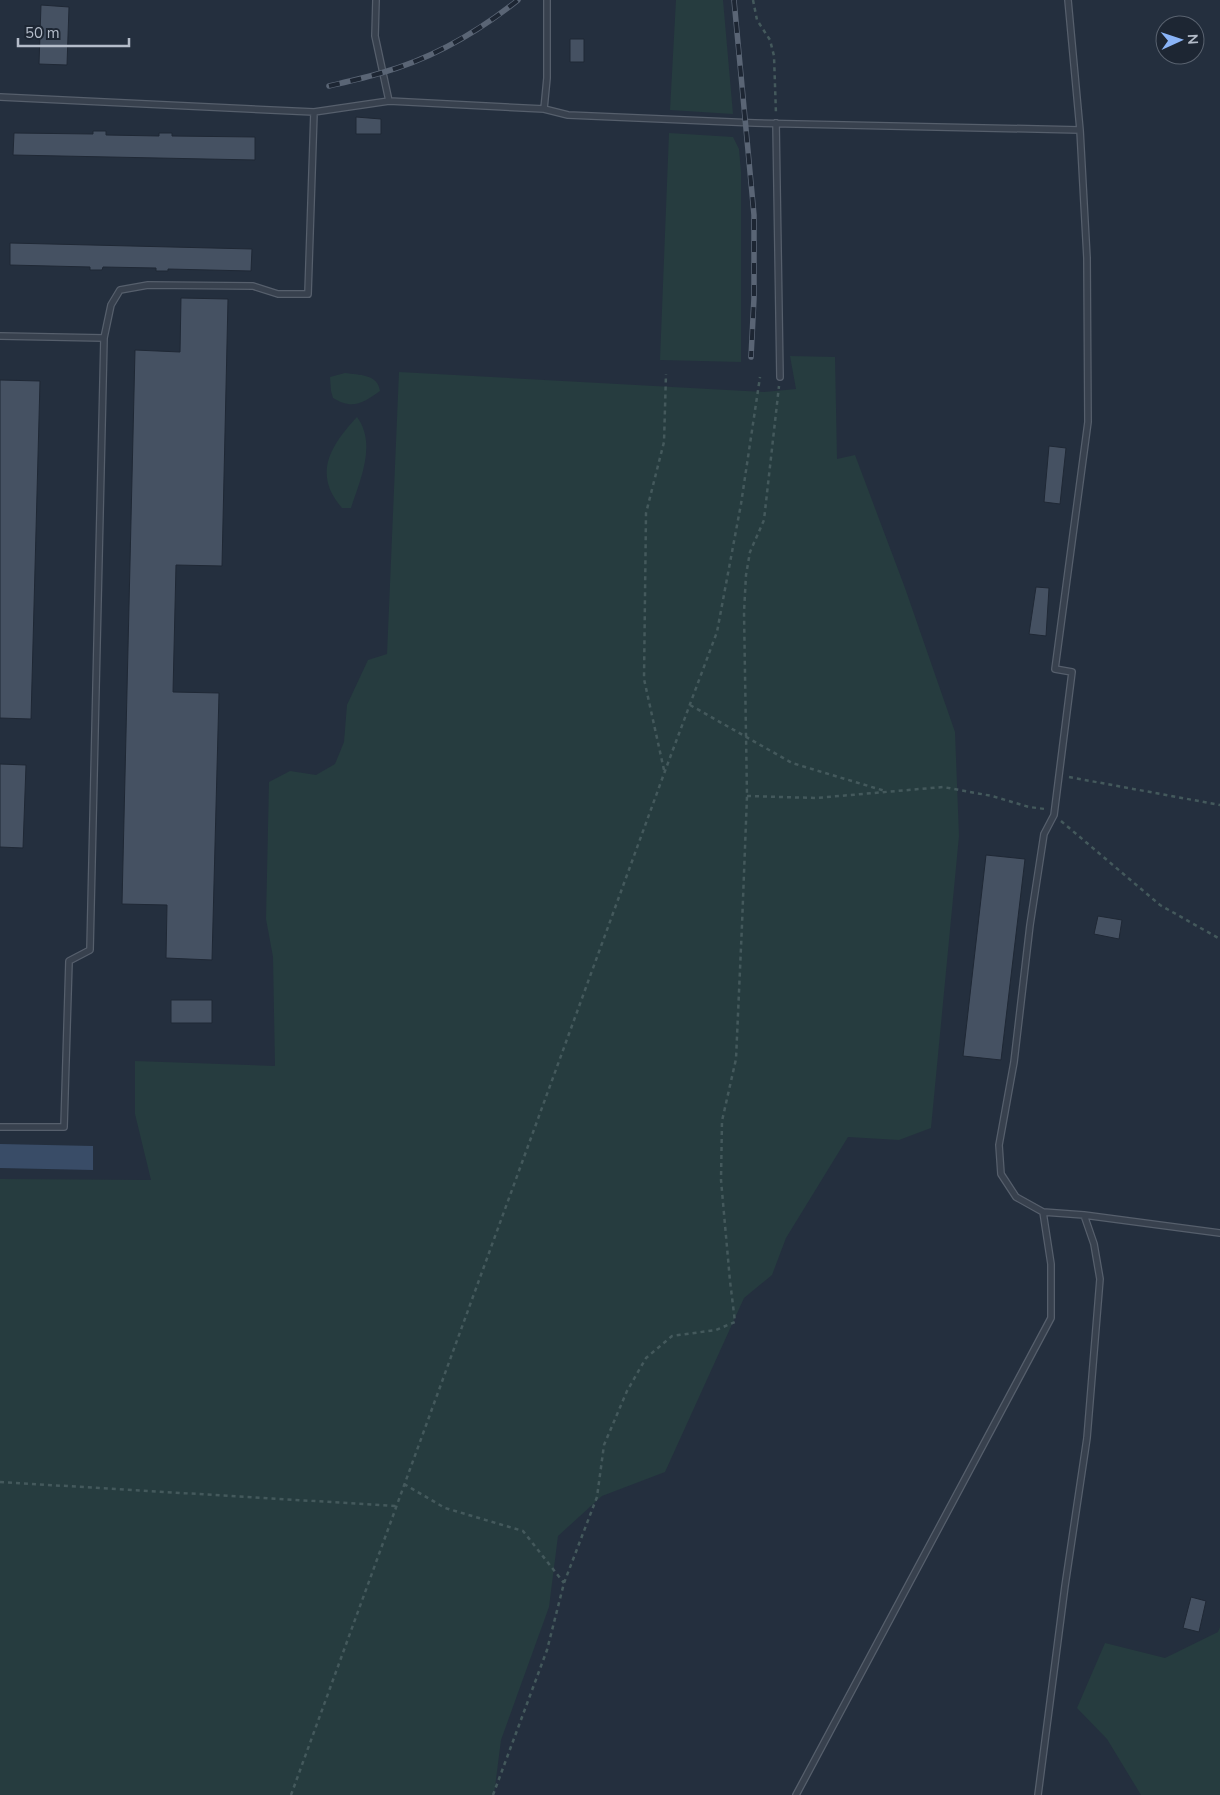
<svg xmlns="http://www.w3.org/2000/svg" width="1220" height="1795" font-family="'Nunito Sans',sans-serif">
	<style>
		.green { fill: #263c3f }
		.water { fill: #394c67 }
		.building { fill: #455162; stroke: #1f2835 }
		.lines { fill: none; stroke-linecap: round; stroke-linejoin: round }
		.service-casing { stroke: #565f6c; stroke-width: 8 }
		.path { stroke: #44595c; stroke-width: 2.5; stroke-dasharray: 4 4; stroke-linecap: butt }
		.service { stroke: #38414e; stroke-width: 5.5 }
		.rail-casing { stroke: #5a6575; stroke-width: 5.5 }
		.rail { stroke: #1d2633; stroke-width: 4; stroke-dasharray: 11; stroke-linecap: butt }
	</style>
	<rect width="100%" height="100%" fill="#242f3e"/>
	<path class="green" d="M676,0H723L733,114L670,110Z
		M669,133L733,137L739,149L741,172V362L660,360Z
		M790,356L835,357L837,459L855,455L905,588L955,732L959,836L931,1128L899,1140L848,1137L786,1238L772,1275L744,1298L665,1472L602,1496L558,1536L549,1607L501,1740L494,1795H0V1179L151,1180L135,1114V1061L275,1066L273,957L266,919L269,782L290,771L316,775L335,764L344,742L347,705L368,660L387,654L399,372L764,392L796,389Z
		M345,373C359,375 378,374 380,391C363,403 353,410 333,398L331,391L330,377Z
		M357,417C377,444 360,480 351,508H342C312,474 331,445 357,417Z
		M1220,1627V1795H1141L1107,1739L1077,1708L1105,1643L1165,1658L1218,1632Z"/>
	<path class="water" d="M0,1144L93,1146V1170L0,1168Z"/>
	<path class="building" d="M41,5L69,7L67,65L39,64Z
		M570,39H584V62H570Z
		M356,117L381,119V134H356Z
		M93,131H106V135L159,136V133H172V136L255,137V160L13,155L14,133L93,134Z
		M10,243L252,249L251,271L168,269V271H156V268L103,267L102,270H90V267L10,265Z
		M181,298L228,299L222,566L176,565L173,692L219,693L212,960L166,958L167,905L122,904L135,350L180,352Z
		M0,380L40,381L31,719L0,718Z
		M1049,446L1066,448L1060,504L1044,502Z
		M1036,587L1049,588L1046,636L1029,634Z
		M0,764L26,765L23,848L0,847Z
		M986,855L1025,859L1001,1060L963,1056Z
		M1098,916L1122,920L1119,939L1094,934Z
		M171,1000H212V1023H171Z
		M1191,1597L1206,1601L1199,1632L1183,1628Z"/>
	<g class="lines">
		<g class="service-casing">
			<path id="service" d="M376,0L375,36L389,101
				M1068,0L1080,130L1087,258L1088,422L1055,669L1072,672L1054,815L1044,834L1030,925L1014,1062L999,1145L1001,1174L1016,1197L1043,1212L1084,1215L1220,1233
				M0,97L314,112L389,101L544,109L568,115L755,123L1080,130
				M544,109L547,78V0
				M776,123L780,377
				M0,336L104,338
				M0,1127H64L69,961L90,950L104,338L111,305L120,290L148,285L253,286L278,294H308L314,112
				M796,1795L1051,1318V1264L1043,1212
				M1038,1795L1065,1586L1087,1438L1100,1279L1094,1244L1084,1215"/>
		</g>
		<path class="path" d="M753,0L757,20L770,40L774,56L776,114
			M690,705L792,763L885,791
			M664,770L644,679L646,513L664,442L666,374
			M1069,777L1220,805
			M747,796L816,798L943,787L992,796L1029,807L1045,809
			M1061,821L1160,905L1220,939
			M0,1482L396,1506
			M404,1484L445,1508L523,1531L564,1583
			M291,1795L665,771L717,632L741,504L760,377
			M493,1795L547,1650L564,1583L597,1497L604,1445L627,1391L646,1358L672,1336L716,1330L735,1322L730,1281L721,1180L722,1121L736,1059L742,925L747,796L744,612L746,575L750,552L764,520L779,386"/>
		<use href="#service" class="service"/>
		<g class="rail-casing">
			<path id="rail" d="M734,0L754,215V298L751,357
				M329,86C346,82 364,78 381,73C431,59 478,32 518,0"/>
		</g>
		<use href="#rail" class="rail"/>
	</g>
	<g transform="translate(1180 40) rotate(87)"><circle r="24" fill="#1d2633" stroke="#59626f"/>
	<path d="M0-4L9 19L0 12L-9 19Z" fill="#8ab4f8"/>
	<text y="-8" font-size="14" font-weight="bold" text-anchor="middle" fill="#b4bcc9">N</text>
	</g>
	<path d="M18 38v8h111v-8" fill="none" stroke="#b4bcc9" stroke-width="2.5"/>
	<text x="25" y="38" font-size="15" fill="#b4bcc9" stroke="#1d2633" stroke-width="4" paint-order="stroke">50 m</text>
</svg>
